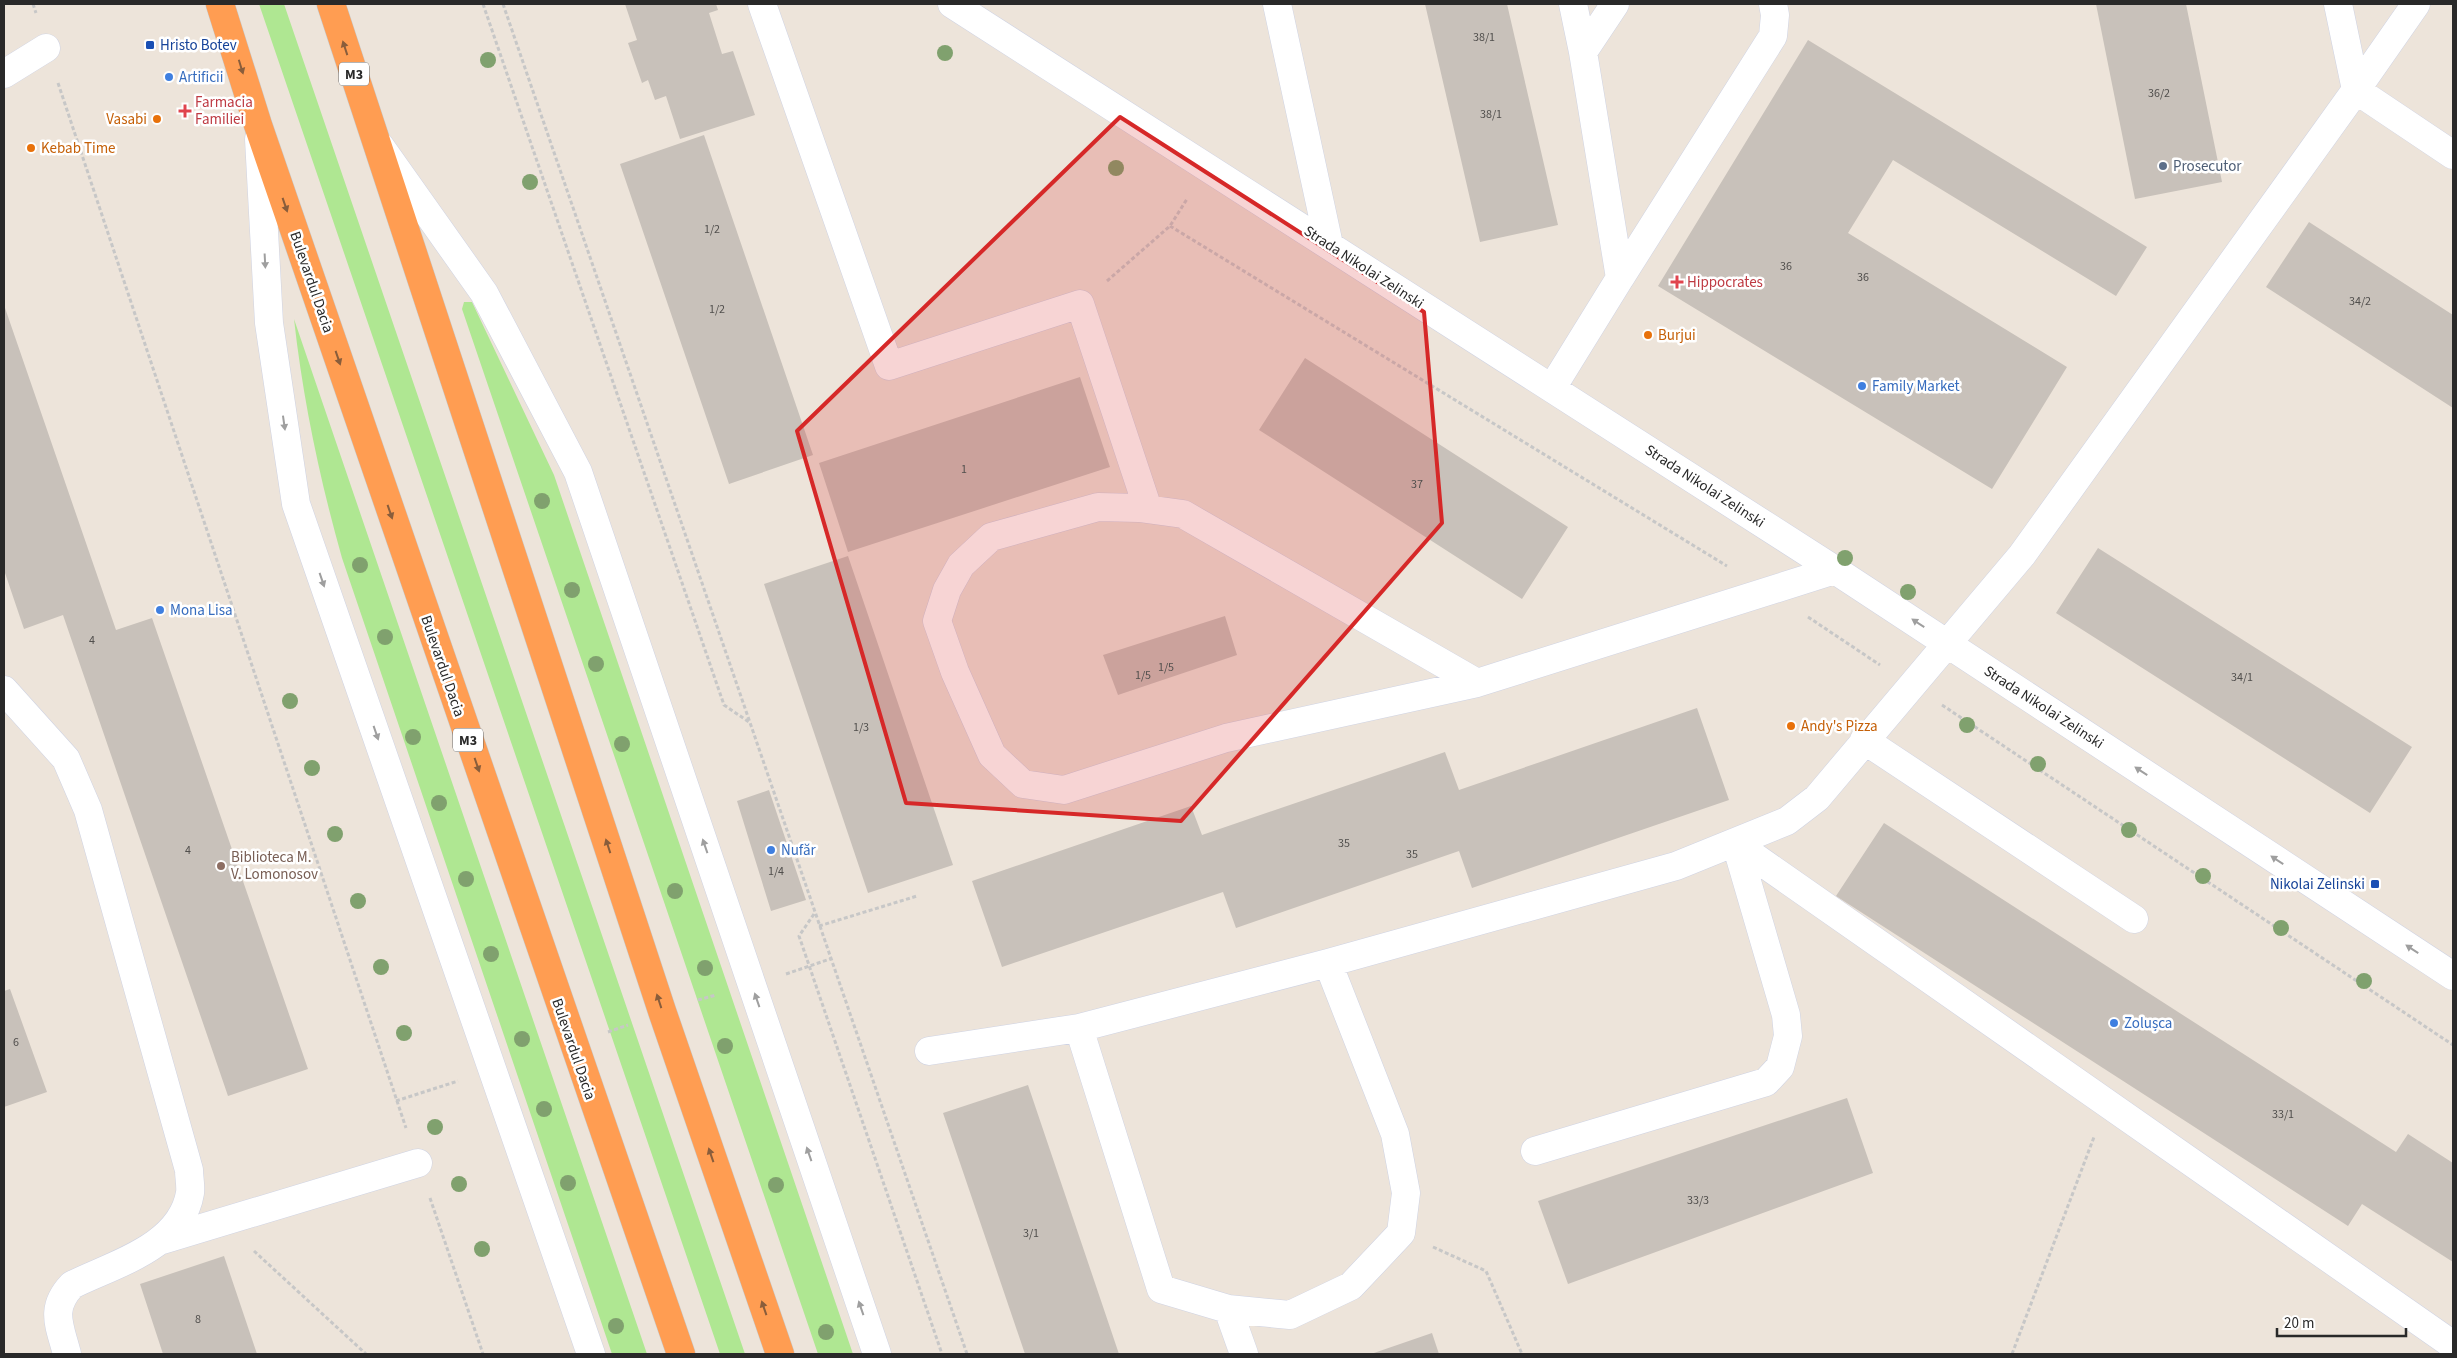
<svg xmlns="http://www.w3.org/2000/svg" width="2457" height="1358" font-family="'Source Sans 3',sans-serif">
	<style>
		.green { fill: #afe792 }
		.building { fill: #c8c1ba }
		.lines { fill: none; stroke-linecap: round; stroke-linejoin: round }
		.minor-casing { stroke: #cfd3e3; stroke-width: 29 }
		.highway-casing { stroke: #c7c7c7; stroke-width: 29 }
		.path { stroke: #c7c7c7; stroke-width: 3; stroke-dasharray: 4 2.5; stroke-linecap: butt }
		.minor { stroke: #fff; stroke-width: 28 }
		.highway { stroke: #ff9d52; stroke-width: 28 }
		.tree { fill: #80a16e }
		.oneway { fill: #895d3b }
		.oneway2 { fill: #9f9f9f }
		.marked { fill: #d62828; fill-opacity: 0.2; stroke: #d62828; stroke-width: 4; stroke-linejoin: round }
		.transit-dot { fill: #1a4fb4; stroke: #fff; stroke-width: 2 }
		.shop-dot { fill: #3f7fe0; stroke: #fff; stroke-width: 2 }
		.health-dot { fill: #e0444e; stroke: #fff; stroke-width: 2 }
		.food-dot { fill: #e8710a; stroke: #fff; stroke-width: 2 }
		.service-dot { fill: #5c6f8a; stroke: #fff; stroke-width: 2 }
		.education-dot { fill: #8d6e63; stroke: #fff; stroke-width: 2 }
		.labels { text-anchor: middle; stroke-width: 5; stroke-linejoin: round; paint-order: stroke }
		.number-label { font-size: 12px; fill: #514f4d }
		.shield { fill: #fff; stroke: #696969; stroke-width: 1 }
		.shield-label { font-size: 14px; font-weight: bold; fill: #292929 }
		.transit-label { font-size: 15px; fill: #164399; stroke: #fff; text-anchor: start }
		.shop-label { font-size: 15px; fill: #366cbe; stroke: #fff; text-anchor: start }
		.health-label { font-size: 15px; fill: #be3a42; stroke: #fff; text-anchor: start }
		.food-label { font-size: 15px; fill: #c56008; stroke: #fff; text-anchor: start }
		.service-label { font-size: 15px; fill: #4e5e75; stroke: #fff; text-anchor: start }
		.street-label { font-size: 15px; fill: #292929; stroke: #fff }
		.education-label { font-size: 15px; fill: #785e54; stroke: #fff; text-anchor: start }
	</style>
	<rect width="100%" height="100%" fill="#ede4da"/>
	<path class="green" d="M259,4H284L745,1354H720Z
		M464,302H472L554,475L853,1354H818L462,309Z
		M294,319L647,1354H612L342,558C320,480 303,400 294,319Z"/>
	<path class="building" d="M625,4H716L718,10L709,13L722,54L733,51L755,115L680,139L666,96L655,100L648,80L642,83L628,43L637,40Z
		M1425,4H1507L1558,225L1480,242Z
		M2096,4H2186L2222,182L2135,199Z
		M1808,40L2147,247L2116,296L1893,160L1848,233L2067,367L1992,489L1658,286Z
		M704,135L813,455L729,484L620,164Z
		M2309,222L2453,315V408L2266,287Z
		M4,305L116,630L152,618L308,1069L228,1096L63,615L24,629L4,570Z
		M1305,358L1568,527L1522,599L1259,430Z
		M1080,377L1110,467L848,552L819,463Z
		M2098,548L2412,747L2370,813L2056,613Z
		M848,556L953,865L868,893L764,584Z
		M1225,616L1237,655L1118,695L1103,655Z
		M1697,708L1729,800L1472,888L1459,851L1236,928L1223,892L1002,967L972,881L1191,806L1202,835L1445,752L1459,790Z
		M769,790L806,900L771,911L737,801Z
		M1884,823L2396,1152L2408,1134L2453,1163V1262L2362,1204L2348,1226L1836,896Z
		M10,989L47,1092L4,1107V991Z
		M1028,1085L1119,1354H1025L943,1113Z
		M1847,1098L1873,1173L1568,1284L1538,1201Z
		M224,1256L257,1354H163L140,1284Z
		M1432,1333L1439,1354H1371Z"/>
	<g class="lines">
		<g class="minor-casing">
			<path id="minor" d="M762,4L889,366L1080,304L1148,509
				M952,4L1835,570L2453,976
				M1277,4L1329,245
				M1573,4L1583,52L1615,4
				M2338,4L2356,90
				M4,74L46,48
				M2356,90L2416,4
				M259,139L269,323L296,504L591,1354
				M380,146L484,293L578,472L877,1354
				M1620,278L1773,36L1775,15L1773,4
				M1552,388L1620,278L1583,52
				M1477,683L1183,514L1139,508L1098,507L991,537L961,565L947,590L937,621L955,672L992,755L1023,784L1064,790L1226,738L1477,683L1835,570
				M4,690L66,759L88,810L189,1170C189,1177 191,1186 190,1193C181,1247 114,1264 72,1285C49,1309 60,1326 67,1354
				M1864,740L2134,919
				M1736,844L2453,1345
				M1079,1028L1161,1289L1228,1309L1290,1315L1351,1286L1401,1233L1406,1193L1395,1134L1328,963
				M929,1051L1079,1028L1328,963L1676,866L1787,821L1817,798L2022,555L2356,90L2453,155
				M1535,1151L1766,1082L1780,1067L1788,1036L1786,1015L1736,844
				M162,1240L418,1163
				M1228,1309L1244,1354"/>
		</g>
		<g class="highway-casing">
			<path id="highway" d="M220,4L258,125L681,1354
				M331,4L662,1011L780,1354"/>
		</g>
		<path class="path" d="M33,4L36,13
			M483,4L724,705L749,722
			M503,4L967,1354
			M58,83L406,1128
			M1170,226L1727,566
			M1107,281L1170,226L1187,199
			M1808,617L1880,665
			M1942,705L2453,1045
			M814,914L799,936L942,1354
			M819,926L917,896
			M786,974L830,959
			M698,1000L716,995
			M608,1032L628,1025
			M396,1101L458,1081
			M430,1198L483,1354
			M1433,1247L1486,1271L1522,1354
			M254,1251L366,1354
			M2012,1354L2094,1137"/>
		<use href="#minor" class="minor"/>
		<use href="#highway" class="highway"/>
	</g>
	<g class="tree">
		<circle cx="945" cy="53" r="8"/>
		<circle cx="488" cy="60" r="8"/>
		<circle cx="1116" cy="168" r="8"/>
		<circle cx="530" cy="182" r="8"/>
		<circle cx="542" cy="501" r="8"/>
		<circle cx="1845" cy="558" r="8"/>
		<circle cx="360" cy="565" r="8"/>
		<circle cx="572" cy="590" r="8"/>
		<circle cx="1908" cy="592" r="8"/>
		<circle cx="385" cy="637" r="8"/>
		<circle cx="596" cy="664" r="8"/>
		<circle cx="290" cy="701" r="8"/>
		<circle cx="1967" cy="725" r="8"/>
		<circle cx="413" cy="737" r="8"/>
		<circle cx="622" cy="744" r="8"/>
		<circle cx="2038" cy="764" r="8"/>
		<circle cx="312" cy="768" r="8"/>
		<circle cx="439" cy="803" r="8"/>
		<circle cx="2129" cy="830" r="8"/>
		<circle cx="335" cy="834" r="8"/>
		<circle cx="2203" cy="876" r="8"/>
		<circle cx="466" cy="879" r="8"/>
		<circle cx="675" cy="891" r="8"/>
		<circle cx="358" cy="901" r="8"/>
		<circle cx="2281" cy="928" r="8"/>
		<circle cx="491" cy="954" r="8"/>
		<circle cx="381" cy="967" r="8"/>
		<circle cx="705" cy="968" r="8"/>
		<circle cx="2364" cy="981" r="8"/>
		<circle cx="404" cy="1033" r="8"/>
		<circle cx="522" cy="1039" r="8"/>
		<circle cx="725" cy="1046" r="8"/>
		<circle cx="544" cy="1109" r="8"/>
		<circle cx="435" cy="1127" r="8"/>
		<circle cx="568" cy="1183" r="8"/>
		<circle cx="459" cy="1184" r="8"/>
		<circle cx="776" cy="1185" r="8"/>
		<circle cx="482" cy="1249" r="8"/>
		<circle cx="616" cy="1326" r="8"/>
		<circle cx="826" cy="1332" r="8"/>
	</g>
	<defs><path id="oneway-solid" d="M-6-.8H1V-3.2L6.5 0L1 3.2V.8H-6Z" transform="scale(1.25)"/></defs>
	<g class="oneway">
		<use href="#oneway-solid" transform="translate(345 48) rotate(-108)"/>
		<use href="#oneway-solid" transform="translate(241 67) rotate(73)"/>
		<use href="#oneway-solid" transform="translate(285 205) rotate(71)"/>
		<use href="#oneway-solid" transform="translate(338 358) rotate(71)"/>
		<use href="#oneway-solid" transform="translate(390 512) rotate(71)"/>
		<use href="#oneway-solid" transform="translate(477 765) rotate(71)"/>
		<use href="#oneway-solid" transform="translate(608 846) rotate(-108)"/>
		<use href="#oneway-solid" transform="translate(659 1001) rotate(-108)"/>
		<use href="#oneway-solid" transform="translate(711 1155) rotate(-109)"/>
		<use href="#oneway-solid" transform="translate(764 1308) rotate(-109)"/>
	</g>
	<g class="oneway2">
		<use href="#oneway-solid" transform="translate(265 261) rotate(87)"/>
		<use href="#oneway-solid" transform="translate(284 423) rotate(82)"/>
		<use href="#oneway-solid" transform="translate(322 580) rotate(71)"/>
		<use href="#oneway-solid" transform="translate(1918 623) rotate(-147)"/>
		<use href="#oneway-solid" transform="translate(376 733) rotate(71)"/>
		<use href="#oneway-solid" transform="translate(2141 771) rotate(-147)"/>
		<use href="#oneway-solid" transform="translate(705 846) rotate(-109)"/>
		<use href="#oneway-solid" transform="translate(2277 860) rotate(-147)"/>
		<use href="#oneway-solid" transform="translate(2412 949) rotate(-147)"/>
		<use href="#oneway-solid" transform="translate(757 1000) rotate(-109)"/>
		<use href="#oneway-solid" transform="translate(809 1154) rotate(-109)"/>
		<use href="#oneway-solid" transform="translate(861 1308) rotate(-109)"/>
	</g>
	<path class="marked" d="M1120,117L1424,312L1442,523L1181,821L906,803L797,431Z"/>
	<g class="transit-dot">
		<rect x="145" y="40" width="10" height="10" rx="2.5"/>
		<rect x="2370" y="879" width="10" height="10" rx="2.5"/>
	</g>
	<g class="shop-dot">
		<circle cx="169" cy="77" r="5"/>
		<circle cx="1862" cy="386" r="5"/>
		<circle cx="160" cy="610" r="5"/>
		<circle cx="771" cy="850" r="5"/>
		<circle cx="2114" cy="1023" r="5"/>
	</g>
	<g class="health-dot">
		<path d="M182.5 103.5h5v5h5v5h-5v5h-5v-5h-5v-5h5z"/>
		<path d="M1674.5 274.5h5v5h5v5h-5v5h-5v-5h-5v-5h5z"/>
	</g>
	<g class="food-dot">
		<circle cx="157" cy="119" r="5"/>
		<circle cx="31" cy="148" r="5"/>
		<circle cx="1648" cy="335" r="5"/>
		<circle cx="1791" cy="726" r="5"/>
	</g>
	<circle class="service-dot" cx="2163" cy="166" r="5"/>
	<circle class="education-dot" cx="221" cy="866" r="5"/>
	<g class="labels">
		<g class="number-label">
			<text x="1484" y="41">38/1</text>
			<text x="2159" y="97">36/2</text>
			<text x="1491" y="118">38/1</text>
			<text x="712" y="233">1/2</text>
			<text x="1786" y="270">36</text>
			<text x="1863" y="281">36</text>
			<text x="2360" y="305">34/2</text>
			<text x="717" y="313">1/2</text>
			<text x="964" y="473">1</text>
			<text x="1417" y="488">37</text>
			<text x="92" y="644">4</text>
			<text x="1166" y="671">1/5</text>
			<text x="1143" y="679">1/5</text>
			<text x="2242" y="681">34/1</text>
			<text x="861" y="731">1/3</text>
			<text x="1344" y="847">35</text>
			<text x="188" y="854">4</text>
			<text x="1412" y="858">35</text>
			<text x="776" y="875">1/4</text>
			<text x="16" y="1046">6</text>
			<text x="2283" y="1118">33/1</text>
			<text x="1698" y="1204">33/3</text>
			<text x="1031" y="1237">3/1</text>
			<text x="198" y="1323">8</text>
		</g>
		<g class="shield">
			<rect x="339" y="62.5" width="30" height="23" rx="4"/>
			<rect x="453" y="728.5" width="30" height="23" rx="4"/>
		</g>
		<g class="shield-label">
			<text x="354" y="79">M3</text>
			<text x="468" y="745">M3</text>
		</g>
		<g class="transit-label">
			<text x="160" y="50">Hristo Botev</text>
			<text x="2365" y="889" text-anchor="end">Nikolai Zelinski</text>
		</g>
		<g class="shop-label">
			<text x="179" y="82">Artificii</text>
			<text x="1872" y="391">Family Market</text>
			<text x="170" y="615">Mona Lisa</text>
			<text x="781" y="855">Nufăr</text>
			<text x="2124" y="1028">Zolușca</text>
		</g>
		<g class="health-label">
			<text x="195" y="107">Farmacia<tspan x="195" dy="17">Familiei</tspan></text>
			<text x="1687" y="287">Hippocrates</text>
		</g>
		<g class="food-label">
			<text x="147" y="124" text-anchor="end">Vasabi</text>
			<text x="41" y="153">Kebab Time</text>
			<text x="1658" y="340">Burjui</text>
			<text x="1801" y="731">Andy's Pizza</text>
		</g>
		<g class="service-label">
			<text x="2173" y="171">Prosecutor</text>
		</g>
		<g class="street-label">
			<text transform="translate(1364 267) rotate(33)" y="5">Strada Nikolai Zelinski</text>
			<text transform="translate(312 282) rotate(71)" y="5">Bulevardul Dacia</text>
			<text transform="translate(1705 486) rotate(33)" y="5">Strada Nikolai Zelinski</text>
			<text transform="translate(443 666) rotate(71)" y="5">Bulevardul Dacia</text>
			<text transform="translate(2044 707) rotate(33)" y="5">Strada Nikolai Zelinski</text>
			<text transform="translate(574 1049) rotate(71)" y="5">Bulevardul Dacia</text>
		</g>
		<g class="education-label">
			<text x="231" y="862">Biblioteca M.<tspan x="231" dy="17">V. Lomonosov</tspan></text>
		</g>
	</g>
	<rect width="2457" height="1358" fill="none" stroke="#292929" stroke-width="10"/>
	<path d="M2277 1328v8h129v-8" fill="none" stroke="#292929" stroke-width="2.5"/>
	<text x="2284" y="1328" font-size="15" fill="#292929" stroke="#ffffff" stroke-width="4" paint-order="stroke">20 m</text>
</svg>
